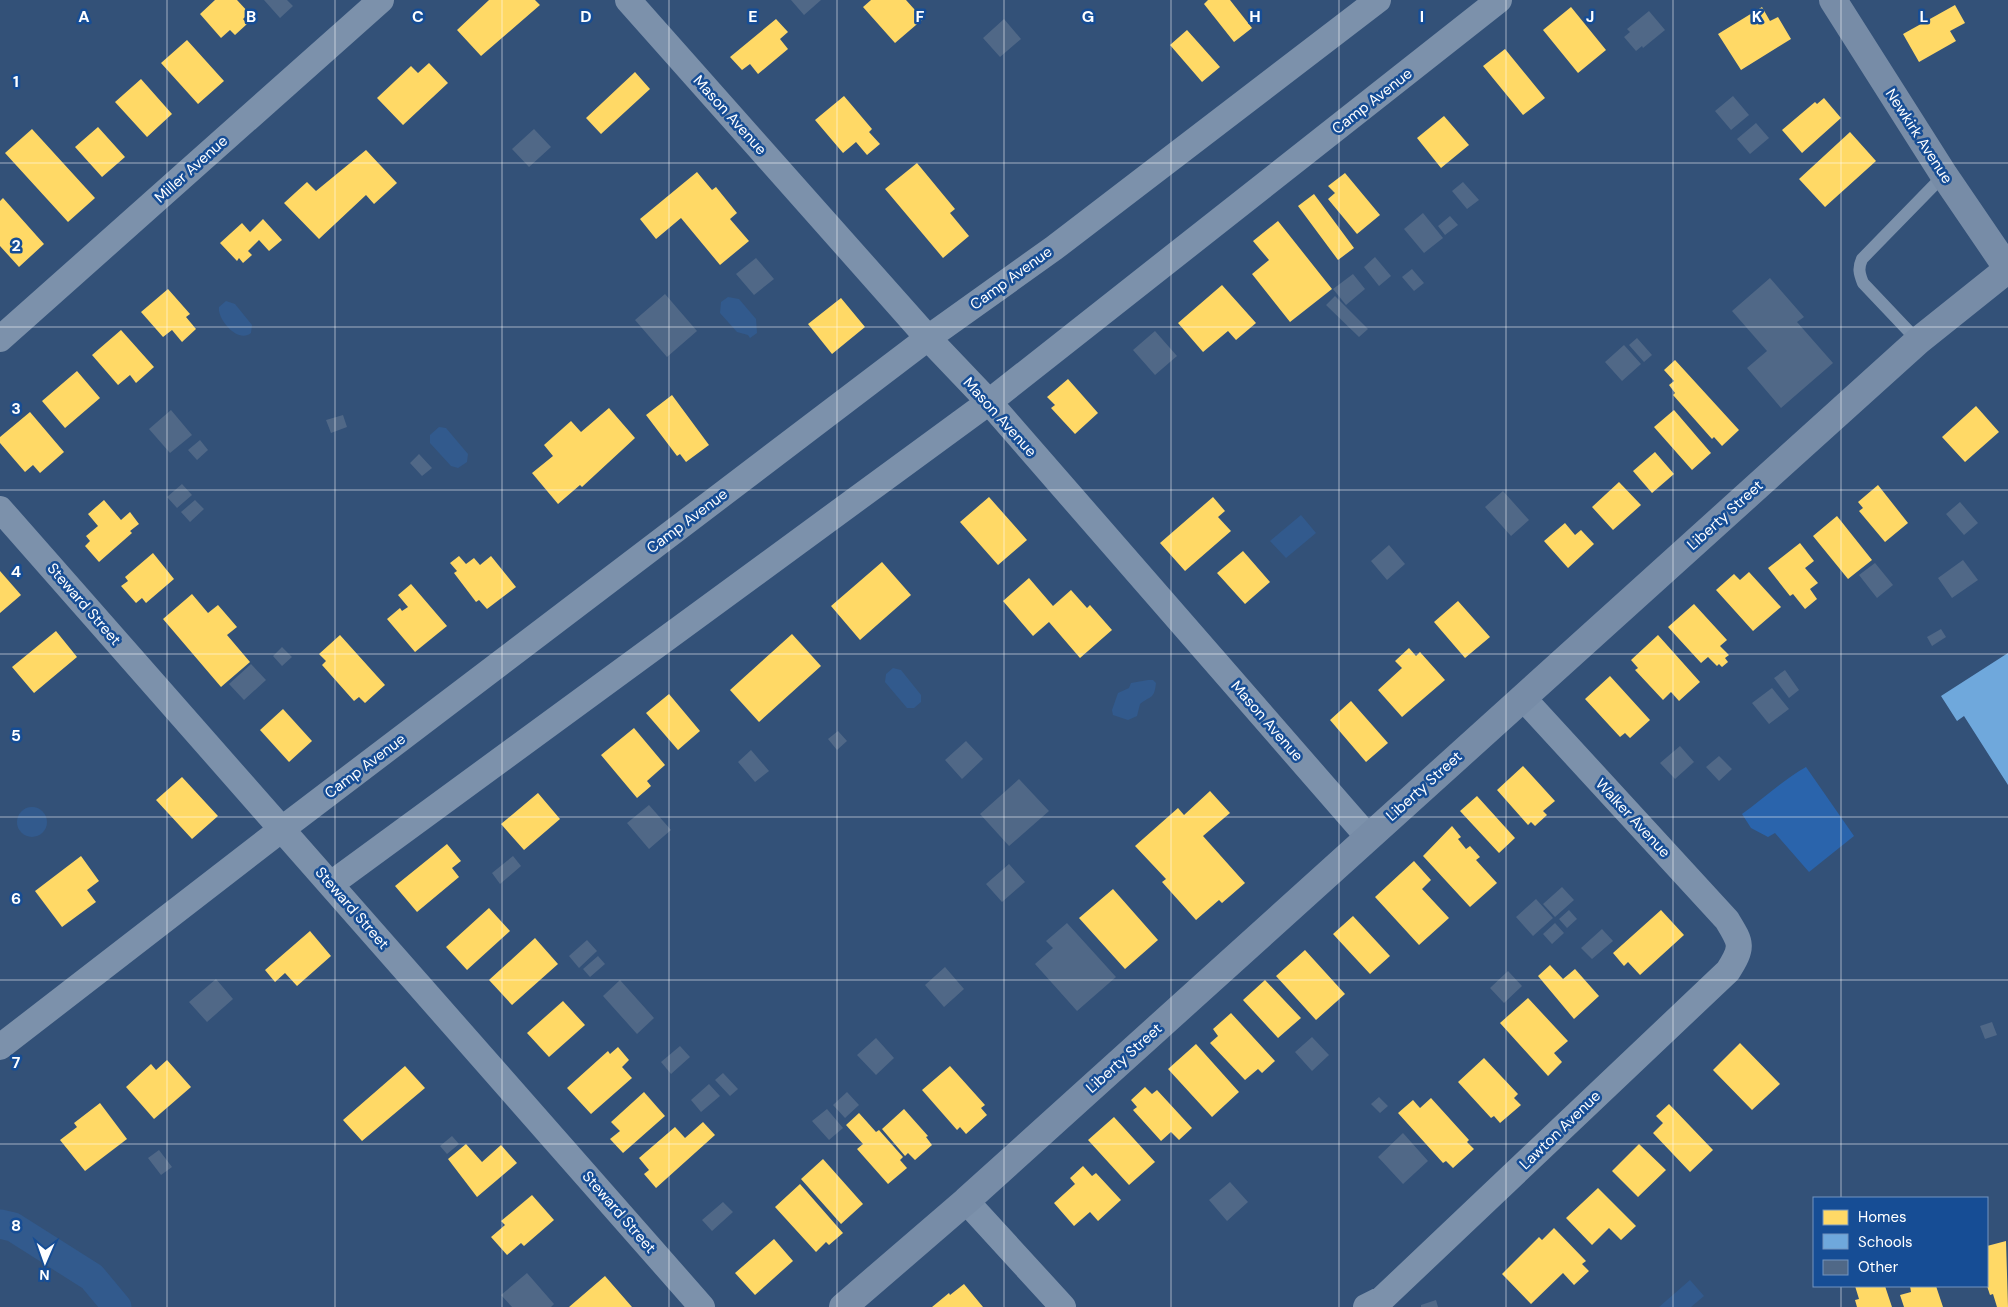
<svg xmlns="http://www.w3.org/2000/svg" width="2008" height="1307" font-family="'DM Sans',sans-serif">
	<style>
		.green { fill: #2a64ac }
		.water { fill: #325a8d }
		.homes { fill: #ffd966 }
		.schools { fill: #6fa8dc }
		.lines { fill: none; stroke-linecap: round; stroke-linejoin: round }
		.canal { stroke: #325a8d; stroke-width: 29 }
		.building { fill: #506887 }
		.lane { stroke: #7c91ab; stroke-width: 12 }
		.street { stroke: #7c91ab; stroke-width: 26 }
		.secondary { stroke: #778ca7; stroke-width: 28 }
		.grid { fill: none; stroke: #fff; stroke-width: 1; stroke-opacity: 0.55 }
		.labels { text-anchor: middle; stroke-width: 5; stroke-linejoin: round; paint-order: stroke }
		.street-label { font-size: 15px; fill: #fff; stroke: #164d95 }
		.grid-label { font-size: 16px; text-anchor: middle; font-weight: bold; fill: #fff; stroke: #164d95; stroke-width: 5; stroke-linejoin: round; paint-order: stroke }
	</style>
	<rect width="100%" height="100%" fill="#335178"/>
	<path class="green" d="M1806,767L1854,836L1809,872L1775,833L1768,837L1751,828L1742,814C1763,799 1783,780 1806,767Z"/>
	<path class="water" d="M728,297L739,299L756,319L757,333L750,338L748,335L737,332L720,313L721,302Z
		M226,301L235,304L252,325L251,333C238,344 217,319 219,307Z
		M439,427L446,428L468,454L467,462L458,468L451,466L430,443V435Z
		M1301,515L1316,533L1286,558L1270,541Z
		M893,668L901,670L921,695V702L914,708H907L885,682L886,674Z
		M1148,680H1153L1156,683C1154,700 1151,695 1140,704L1137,716L1128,720L1113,715L1112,710L1118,693L1129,688L1131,683Z
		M17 822a15 15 0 1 1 30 0a15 15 0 1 1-30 0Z
		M1690,1280L1704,1296L1691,1307H1659Z"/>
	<path class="homes" d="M215,0H237L249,13L243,19L247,24L235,35L230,30L221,38L200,14Z
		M489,0H535L540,5L481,56L457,30Z
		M871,0H906L923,19L895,43L863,7Z
		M1208,0H1230L1252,28L1234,42L1204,4Z
		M1955,5L1965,23L1950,31L1956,41L1919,62L1903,34Z
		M1571,7L1606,50L1578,73L1543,30Z
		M1762,7L1770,21L1778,17L1791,39L1741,70L1718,34Z
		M776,19L788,32L780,39L788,49L758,74L750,64L742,70L730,57Z
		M1187,30L1220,67L1202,82L1170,45Z
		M187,40L224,81L198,104L161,63Z
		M1505,49L1545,98L1523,115L1483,66Z
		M429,63L448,83L403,125L377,98L411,66L418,73Z
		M635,72L650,89L601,134L586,118Z
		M141,79L172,114L147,137L115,102Z
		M844,96L872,129L869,132L880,144L867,155L856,142L843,153L815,120Z
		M1824,98L1841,118L1802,153L1782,130L1815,102L1817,104Z
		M1444,116L1469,145L1441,168L1417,138Z
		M98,127L125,157L102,177L75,147Z
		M32,129L95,198L68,222L5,153Z
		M1850,132L1876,161L1825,207L1799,179Z
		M366,150L397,183L374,204L366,195L319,239L284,203L307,182L316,191Z
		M917,163L955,209L950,213L969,236L943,258L885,189Z
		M697,172L712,190L716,187L737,213L730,219L749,241L720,265L681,218L656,239L640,219Z
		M1345,173L1380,215L1357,234L1328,199L1335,193L1328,186Z
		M1314,194L1354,248L1338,260L1298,206Z
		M3,198L44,244L19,267L0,246V201Z
		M263,219L282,240L269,251L259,240L248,251L252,255L243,263L239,258L237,261L220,243L242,223L250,232Z
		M1278,221L1332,289L1290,322L1252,274L1269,260L1253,241Z
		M1222,285L1256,323L1236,340L1228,331L1203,352L1178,323Z
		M168,289L190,314L186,317L196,329L182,342L172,330L163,337L141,312Z
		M841,298L865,327L832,354L808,324Z
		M121,330L154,367L136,383L130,375L118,385L92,355Z
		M1675,360L1739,430L1722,446L1714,437L1712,439L1673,395L1675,393L1669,385L1674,381L1664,370Z
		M77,371L100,398L65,428L42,401Z
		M1068,379L1098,413L1075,434L1051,408L1055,405L1047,397Z
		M672,395L709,445L686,462L680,454L677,456L646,415Z
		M1976,406L1999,432L1965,462L1942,437Z
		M609,408L635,438L582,487L580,485L558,504L532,473L553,456L544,445L571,421L581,432Z
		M1674,410L1711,453L1692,470L1654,427Z
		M30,412L64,452L40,473L33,465L25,472L0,443V437Z
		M1655,452L1674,474L1652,493L1633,471Z
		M1619,482L1641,505L1613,530L1592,507Z
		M1878,485L1908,523L1885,542L1859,511L1863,508L1858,502Z
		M989,497L1027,540L998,565L960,522Z
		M1213,497L1225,511L1218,517L1231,531L1185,571L1160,543Z
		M104,500L121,520L130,512L139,524L130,531L132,533L99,562L85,546L90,541L86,536L98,526L88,514Z
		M1837,516L1872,560L1848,579L1813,536Z
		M1565,523L1575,535L1581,530L1594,544L1568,568L1544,541Z
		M1800,543L1814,561L1805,568L1818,583L1810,589L1817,599L1805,609L1793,594L1790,596L1768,568Z
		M1243,551L1270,582L1245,604L1217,573Z
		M153,553L174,579L146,603L142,598L136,603L121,586L128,581L125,577Z
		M459,556L466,564L474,558L480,565L491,556L516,587L487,609L479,600L476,602L454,573L457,571L450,563Z
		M882,562L911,595L860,640L831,606Z
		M0,571L21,595L0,613Z
		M1749,572L1781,607L1753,631L1716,590L1734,574L1740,580Z
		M1029,578L1053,606L1071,590L1087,608L1090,605L1112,630L1080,658L1049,622L1033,636L1003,601Z
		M411,584L447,626L415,652L387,619L400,608L402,611L408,607L398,595Z
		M192,594L208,613L218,605L237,627L227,635L250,662L221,687L163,619Z
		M1458,601L1490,637L1465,658L1434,622Z
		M1694,604L1727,640L1720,646L1729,655L1725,658L1728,662L1722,667L1719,664L1717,666L1708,657L1701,663L1668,627Z
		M56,631L77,657L34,693L12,667Z
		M792,634L821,666L759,722L730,690Z
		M340,635L385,685L365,703L359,697L354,701L322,665L326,661L319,654Z
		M1658,635L1700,682L1679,701L1671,692L1663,700L1635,670L1638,668L1631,660Z
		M1409,648L1416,656L1420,652L1445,680L1402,717L1378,690L1402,668L1395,661Z
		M1610,676L1650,720L1630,738L1625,733L1620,737L1585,699Z
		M669,694L700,731L678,750L646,713Z
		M1351,701L1388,743L1366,762L1330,720Z
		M283,709L312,741L289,762L260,730Z
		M634,728L665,765L647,781L651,786L637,798L601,755Z
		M1523,766L1555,801L1543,811L1547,815L1535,826L1531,822L1528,825L1497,790Z
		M182,777L218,816L192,839L156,800Z
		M1210,791L1230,813L1203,836L1245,883L1222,903L1219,900L1196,920L1162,882L1166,879L1135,846L1178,808L1184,815Z
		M538,793L560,819L524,850L501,824Z
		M1477,796L1515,838L1499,853L1460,811Z
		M1452,826L1461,837L1458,839L1466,849L1470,846L1480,857L1476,860L1497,883L1470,907L1423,856Z
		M447,844L461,861L452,868L459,877L417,912L395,886Z
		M81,856L99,881L87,890L96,902L62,927L35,891Z
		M1414,861L1431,880L1422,889L1449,918L1419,945L1375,897Z
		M1113,889L1158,940L1125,969L1079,918Z
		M489,908L510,931L467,970L446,947Z
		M1661,910L1684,935L1640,975L1628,962L1624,966L1613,953Z
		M1353,916L1390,956L1370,974L1333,934Z
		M310,931L331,956L297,986L285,973L275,982L265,970Z
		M535,938L558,964L512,1005L489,980Z
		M1305,950L1345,994L1316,1020L1276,976Z
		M1550,965L1563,979L1575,969L1599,996L1574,1019L1538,976Z
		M1265,980L1301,1018L1278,1038L1243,1000Z
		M1528,998L1568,1041L1554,1053L1562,1062L1548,1076L1500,1023Z
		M563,1001L585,1025L549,1057L527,1033Z
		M1231,1013L1275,1061L1262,1073L1258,1069L1245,1080L1210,1043L1218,1036L1213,1029Z
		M1740,1043L1780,1084L1752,1110L1713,1070Z
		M1196,1044L1239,1092L1212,1117L1168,1069Z
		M618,1047L629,1060L622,1067L632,1078L591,1114L567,1088L608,1051L610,1054Z
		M1484,1058L1518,1094L1514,1098L1521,1105L1500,1123L1494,1116L1491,1118L1458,1082Z
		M167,1060L191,1087L154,1119L126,1087L151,1064L156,1070Z
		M405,1066L425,1088L362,1141L343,1120Z
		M950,1066L985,1105L981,1108L987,1115L966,1134L960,1127L957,1130L922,1090Z
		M1145,1087L1152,1094L1157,1090L1192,1128L1179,1140L1171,1132L1161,1141L1133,1110L1137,1107L1131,1100Z
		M644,1092L665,1116L623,1153L610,1139L620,1131L611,1122Z
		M1431,1098L1469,1140L1467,1142L1474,1149L1453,1168L1446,1161L1443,1163L1398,1113L1413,1100L1420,1108Z
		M100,1103L127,1139L85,1171L60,1140L77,1127L74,1123Z
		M1669,1104L1713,1150L1690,1172L1653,1133L1663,1123L1656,1116Z
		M904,1109L928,1136L926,1137L932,1145L915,1160L908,1153L905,1156L882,1129Z
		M859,1113L876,1132L879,1130L903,1157L900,1160L907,1168L888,1184L857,1149L863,1144L846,1125Z
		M1114,1117L1155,1162L1129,1185L1088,1140Z
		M703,1122L715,1135L656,1188L644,1174L649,1170L639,1158L675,1127L685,1138Z
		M466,1144L482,1162L501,1145L517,1163L477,1197L448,1159Z
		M1639,1144L1666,1170L1638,1197L1612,1171Z
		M823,1159L863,1204L841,1224L801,1179Z
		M1083,1166L1092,1176L1096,1173L1121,1200L1098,1221L1090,1212L1074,1226L1054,1203L1075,1184L1070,1178Z
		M800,1184L843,1233L829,1245L826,1242L816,1252L775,1207Z
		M1598,1188L1636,1226L1621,1240L1609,1228L1592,1245L1566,1218Z
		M532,1195L554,1220L524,1246L521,1243L507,1255L491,1237L505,1225L501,1221Z
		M1554,1228L1586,1261L1582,1264L1589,1271L1574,1285L1563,1273L1531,1304L1502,1274L1539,1237L1542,1240Z
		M774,1239L793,1261L755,1295L735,1273Z
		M2006,1241L2008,1307H1997L1993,1294L1990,1295L1987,1286V1246Z
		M605,1276L632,1307H569Z
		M964,1284L983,1307H932L949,1293L950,1295Z
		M1855,1286H1885L1892,1307H1857L1855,1300L1859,1299Z
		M1910,1286H1936L1943,1307H1904L1900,1295L1911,1292Z"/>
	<path class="schools" d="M2008,653V785L1964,716L1957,721L1941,696Z"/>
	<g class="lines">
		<path class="canal" d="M0,1224L13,1227L92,1277L117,1307"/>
	</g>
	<path class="building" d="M264,0H287L293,6L280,18Z
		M791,0H821L804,15Z
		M1649,11L1665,30L1643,48L1642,46L1636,51L1624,37L1630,32L1627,29Z
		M1004,19L1021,39L1000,57L983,38Z
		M1733,96L1749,115L1731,130L1715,111Z
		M1756,123L1769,138L1750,154L1737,139Z
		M534,129L551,147L529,167L512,149Z
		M1463,182L1479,200L1467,209L1452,191Z
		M1423,213L1443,238L1424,253L1404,229Z
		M1450,216L1458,225L1445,235L1438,226Z
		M1375,257L1391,276L1379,286L1364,267Z
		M756,258L774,279L754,295L736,274Z
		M1412,269L1424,283L1414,291L1402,277Z
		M1353,274L1365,289L1346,305L1333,289Z
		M1770,278L1804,317L1797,322L1833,363L1781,408L1747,368L1767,351L1732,311Z
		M665,294L697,331L667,357L635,320Z
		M1335,296L1368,329L1359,337L1326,305Z
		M1155,331L1177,356L1155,375L1133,350Z
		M1637,338L1652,355L1644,362L1629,345Z
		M1624,345L1641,364L1622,381L1605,362Z
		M171,410L192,435L170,453L149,429Z
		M343,415L347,427L331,433L326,420Z
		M200,440L208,450L197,460L188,450Z
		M419,454L432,468L422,476L410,463Z
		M182,484L192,495L177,508L167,497Z
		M1503,491L1529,520L1511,536L1485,507Z
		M195,500L204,509L190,522L181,512Z
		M1960,502L1978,523L1964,535L1946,514Z
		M1389,545L1405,564L1387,580L1371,561Z
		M1963,560L1978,580L1952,598L1938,578Z
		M1875,563L1893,585L1877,598L1859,575Z
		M1941,629L1946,637L1932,646L1927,637Z
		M282,647L292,657L282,666L273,656Z
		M251,664L266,680L244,700L229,684Z
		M1785,670L1799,690L1789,698L1774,678Z
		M1772,688L1789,709L1769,724L1752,703Z
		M838,731L847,741L837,750L828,739Z
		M966,741L983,759L962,779L945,760Z
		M1680,746L1694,762L1675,779L1660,763Z
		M751,750L769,771L755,782L738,762Z
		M1719,756L1732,769L1719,781L1706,767Z
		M1019,779L1049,811L1009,846L980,814Z
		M649,805L671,830L649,849L627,823Z
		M513,856L521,866L500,884L492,873Z
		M1009,864L1025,882L1002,902L986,884Z
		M1562,887L1574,900L1555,917L1543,904Z
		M1536,899L1553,918L1533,936L1516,917Z
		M1569,910L1577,919L1567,928L1559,919Z
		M1067,923L1116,977L1077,1011L1035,964L1053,948L1046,941Z
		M1555,923L1564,933L1552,944L1543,934Z
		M1602,929L1613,941L1592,959L1581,948Z
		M587,940L597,951L579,968L569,956Z
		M598,956L605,964L590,977L583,969Z
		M945,967L964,989L944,1007L925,985Z
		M1508,971L1522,986L1504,1003L1490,988Z
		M216,979L233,999L207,1022L189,1002Z
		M620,980L654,1018L637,1034L603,996Z
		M1992,1022L1997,1035L1985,1039L1980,1026Z
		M1312,1037L1329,1055L1312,1071L1295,1052Z
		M876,1038L894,1058L876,1075L857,1055Z
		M680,1046L690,1057L671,1074L661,1062Z
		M723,1073L738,1089L730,1096L715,1080Z
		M709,1084L720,1096L701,1112L691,1100Z
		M847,1092L859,1105L845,1118L833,1105Z
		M1379,1097L1388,1106L1380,1113L1371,1104Z
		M827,1109L843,1128L829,1140L812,1121Z
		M1403,1133L1428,1161L1403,1184L1378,1157Z
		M452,1136L459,1144L447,1154L440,1146Z
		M159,1150L172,1167L161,1175L148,1158Z
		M1230,1182L1248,1202L1227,1221L1209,1200Z
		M723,1202L733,1212L712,1231L702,1220Z
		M527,1273L554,1304L551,1307H512L501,1295Z
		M1436,1300L1438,1307H1421V1305Z"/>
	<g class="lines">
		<path class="lane" d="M1918,341L1863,283C1859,273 1858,268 1862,259L1944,175"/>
		<path class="street" d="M628,0L928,338L989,402L1368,837
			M0,339L381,0
			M0,509L702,1307
			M331,884L989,402L1499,0
			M0,1047L282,829L928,338L1054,248L1378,0
			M966,1201L1063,1307
			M1366,1307L1382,1299L1728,971C1744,946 1741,943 1727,920L1524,699"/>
		<path class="secondary" d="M1833,0L1944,175L2008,269
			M843,1307L966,1201L1918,341L2008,269"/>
	</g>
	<path class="grid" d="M167,0V1307M335,0V1307M502,0V1307M669,0V1307M837,0V1307M1004,0V1307M1171,0V1307M1339,0V1307M1506,0V1307M1673,0V1307M1841,0V1198M0,163H2008M0,327H2008M0,490H2008M0,654H2008M0,817H2008M0,980H2008M0,1144H2008M1841,1286V1307"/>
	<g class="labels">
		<g class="street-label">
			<text transform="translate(1372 101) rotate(-38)" y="5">Camp Avenue</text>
			<text transform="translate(730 115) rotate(48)" y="5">Mason Avenue</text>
			<text transform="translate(1919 136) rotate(57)" y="5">Newkirk Avenue</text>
			<text transform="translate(191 169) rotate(-42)" y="5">Miller Avenue</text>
			<text transform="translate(1011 278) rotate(-36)" y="5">Camp Avenue</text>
			<text transform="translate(1000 417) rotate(48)" y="5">Mason Avenue</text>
			<text transform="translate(1725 515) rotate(-42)" y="5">Liberty Street</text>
			<text transform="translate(687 521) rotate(-37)" y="5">Camp Avenue</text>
			<text transform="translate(84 604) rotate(49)" y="5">Steward Street</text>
			<text transform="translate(1267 721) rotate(49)" y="5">Mason Avenue</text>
			<text transform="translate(365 766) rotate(-37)" y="5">Camp Avenue</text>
			<text transform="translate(1424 786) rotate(-42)" y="5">Liberty Street</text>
			<text transform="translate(1633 818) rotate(47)" y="5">Walker Avenue</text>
			<text transform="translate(352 908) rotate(49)" y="5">Steward Street</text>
			<text transform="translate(1124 1058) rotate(-42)" y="5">Liberty Street</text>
			<text transform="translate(1560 1130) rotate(-44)" y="5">Lawton Avenue</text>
			<text transform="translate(619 1212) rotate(49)" y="5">Steward Street</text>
		</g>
	</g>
	<g class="grid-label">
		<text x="84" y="22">A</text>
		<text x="251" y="22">B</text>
		<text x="418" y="22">C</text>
		<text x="586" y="22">D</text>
		<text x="753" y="22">E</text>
		<text x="920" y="22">F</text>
		<text x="1088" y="22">G</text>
		<text x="1255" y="22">H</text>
		<text x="1422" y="22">I</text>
		<text x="1590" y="22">J</text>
		<text x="1757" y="22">K</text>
		<text x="1924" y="22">L</text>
		<text x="16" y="87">1</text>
		<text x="16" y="251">2</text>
		<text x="16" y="414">3</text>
		<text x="16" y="577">4</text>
		<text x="16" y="741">5</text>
		<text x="16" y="904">6</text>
		<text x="16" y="1068">7</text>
		<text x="16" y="1231">8</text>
	</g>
	<rect x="1813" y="1197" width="175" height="90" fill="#164d95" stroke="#7394bf"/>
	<rect x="1823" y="1210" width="25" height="15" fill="#ffd966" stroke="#7394bf"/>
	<text x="1858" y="1222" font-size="15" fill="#ffffff">Homes</text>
	<rect x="1823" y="1234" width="25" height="15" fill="#6fa8dc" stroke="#7394bf"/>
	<text x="1858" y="1247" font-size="15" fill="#ffffff">Schools</text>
	<rect x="1823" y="1260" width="25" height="15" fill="#506887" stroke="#7394bf"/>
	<text x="1858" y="1272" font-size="15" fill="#ffffff">Other</text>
	<g transform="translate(45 1262) rotate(182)" stroke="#164d95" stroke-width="4" paint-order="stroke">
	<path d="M0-4L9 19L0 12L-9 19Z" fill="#ffffff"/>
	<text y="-8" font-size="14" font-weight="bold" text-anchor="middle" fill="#ffffff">N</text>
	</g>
</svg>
